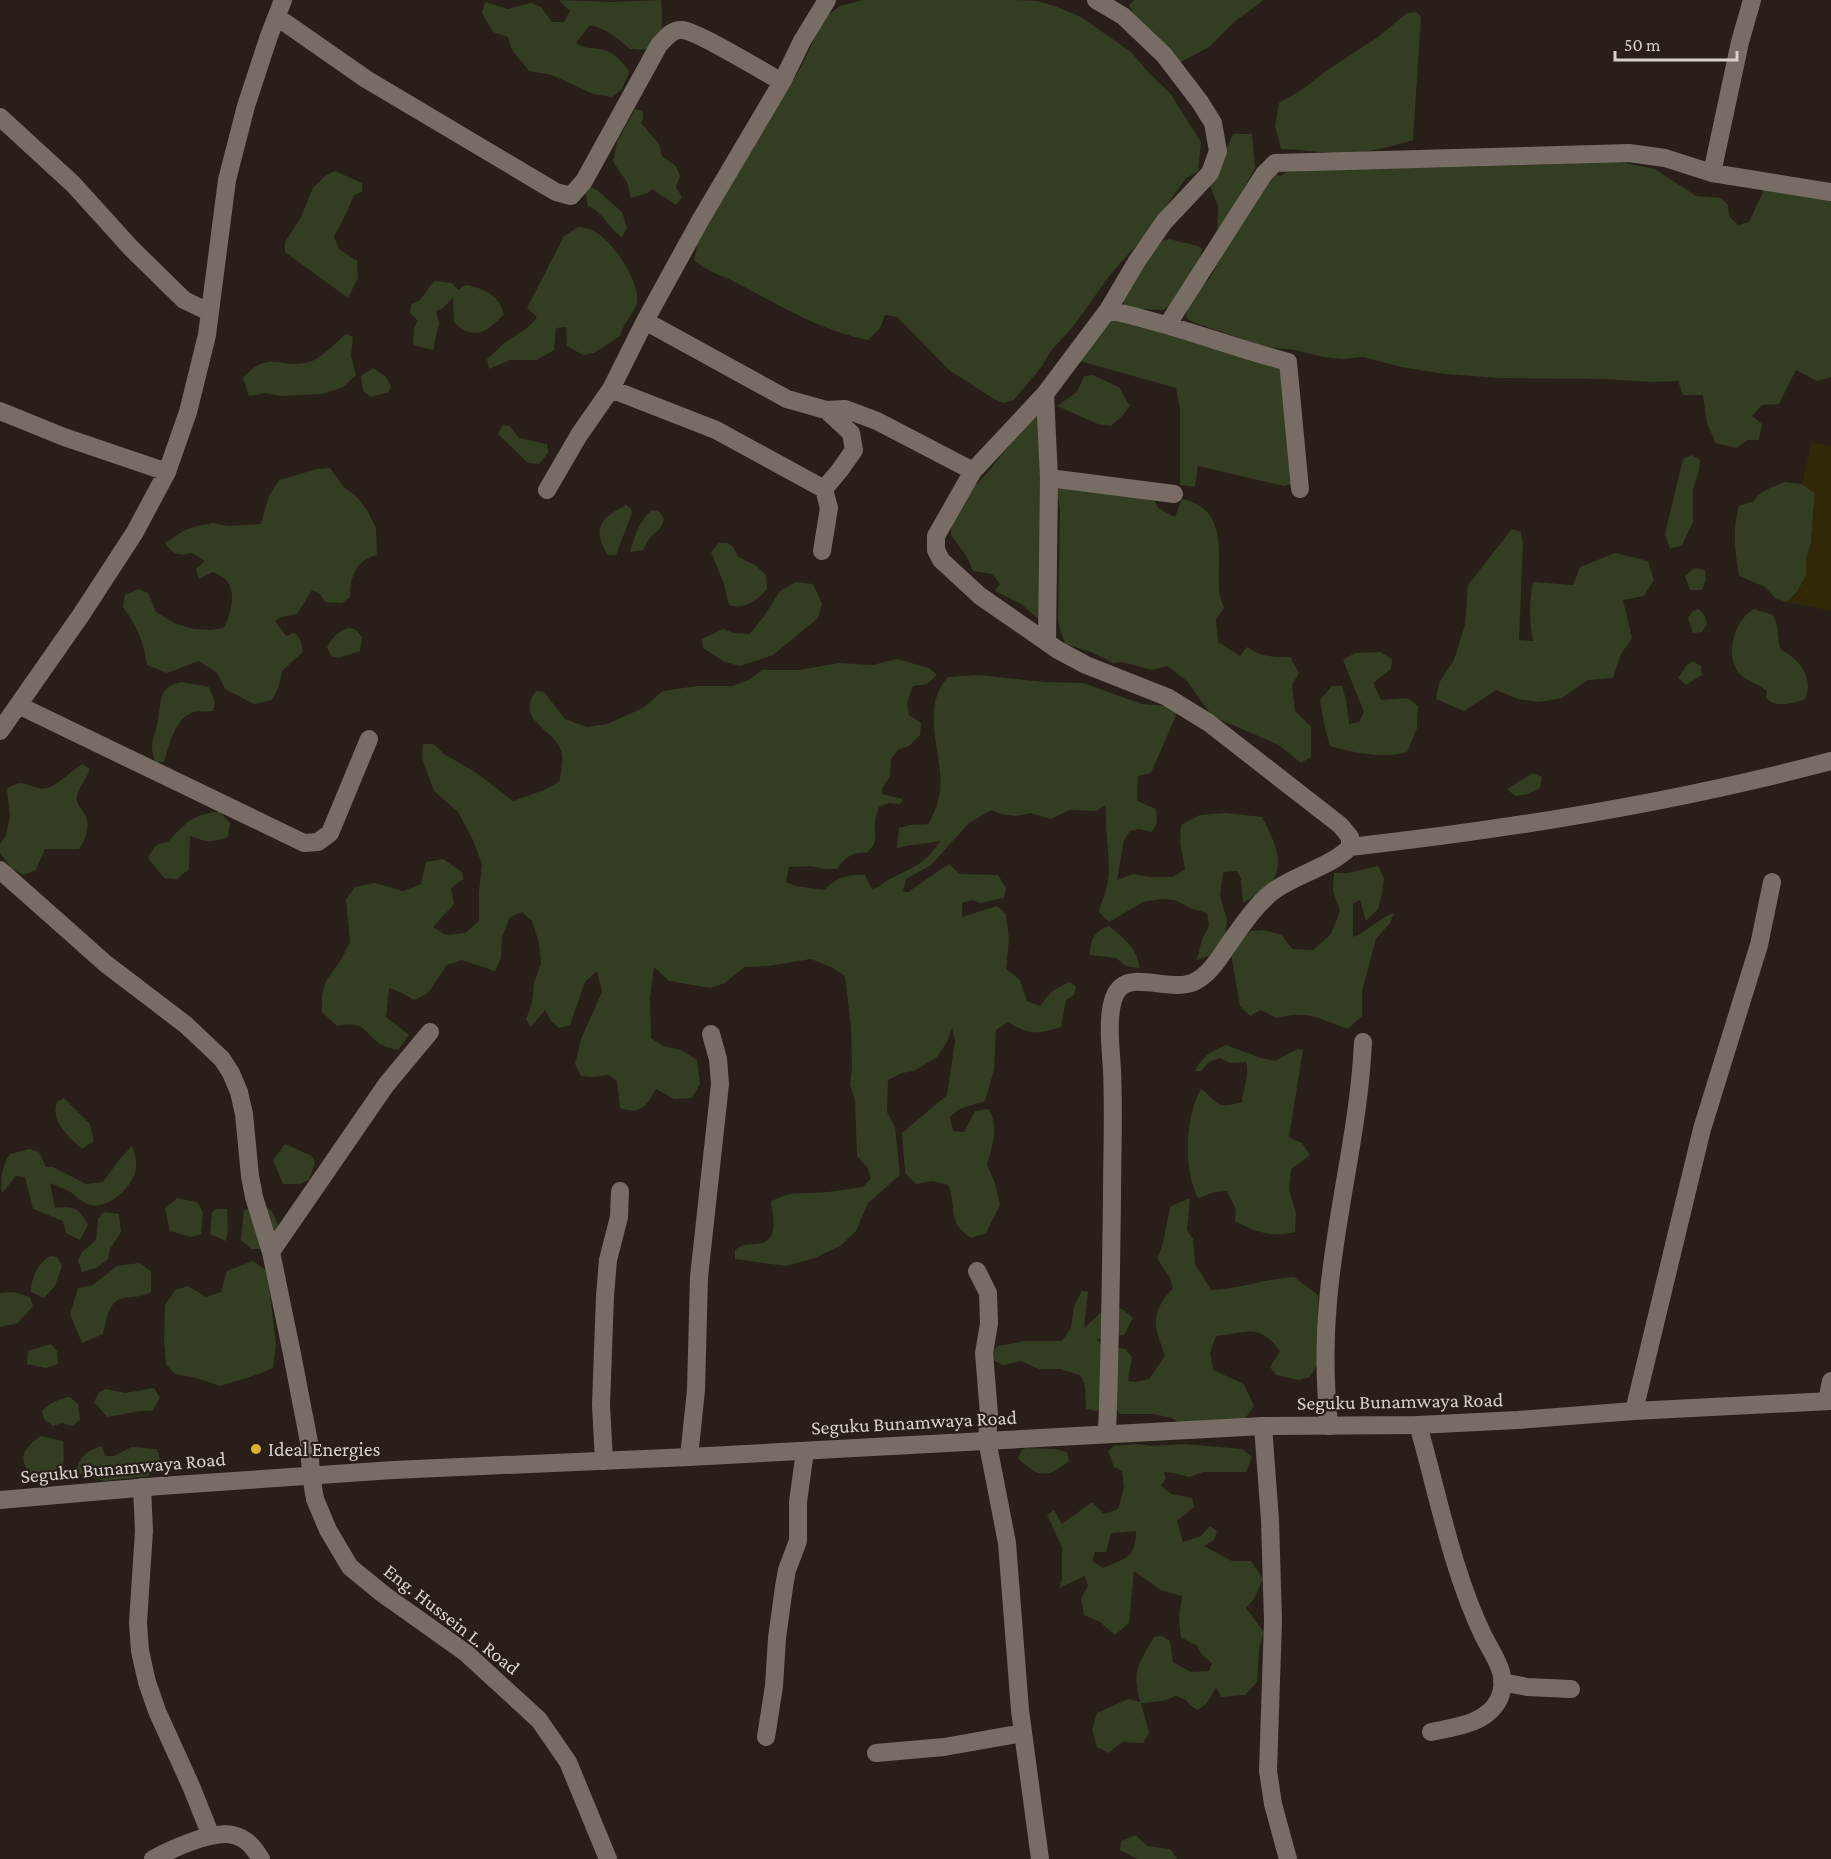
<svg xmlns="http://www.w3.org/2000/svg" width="1831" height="1859" font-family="'Crimson Pro',serif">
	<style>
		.green { fill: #333d21; fill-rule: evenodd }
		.sand { fill: #302806 }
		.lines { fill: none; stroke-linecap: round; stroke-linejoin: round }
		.street { stroke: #776d65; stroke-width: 18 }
		.secondary { stroke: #776d65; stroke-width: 18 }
		.poi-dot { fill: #deb133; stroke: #281f18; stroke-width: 2 }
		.labels { text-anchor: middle; stroke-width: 4.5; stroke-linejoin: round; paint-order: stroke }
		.street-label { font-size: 20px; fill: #d7d1cd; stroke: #281f18 }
		.poi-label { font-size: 20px; fill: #d7d1cd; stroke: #281f18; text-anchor: start }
	</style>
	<rect width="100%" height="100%" fill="#281f18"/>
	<path class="green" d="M559,0L612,2L661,0C662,14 666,41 649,48C644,51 635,49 630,49C617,38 607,29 590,25L576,43C588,51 592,46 604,50C615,53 623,62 629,72L622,89L612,97L593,94L552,75L529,71L512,50L508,37L493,32L482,13L485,2L508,9L531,3L541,7L552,22H564L570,11Z
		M1014,0L1038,1L1057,7L1081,17L1131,52L1149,73L1170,93L1201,142L1198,172L1186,178L1149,231L1109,276L1076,323L1051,351L1042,366L1014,400L1003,403L994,399L949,370L897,317L885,315L880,328L868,340C818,330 776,303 731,280C717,274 705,270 694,260L699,239L801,67L825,17L840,6L863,0Z
		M1134,0H1262L1263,1L1234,22L1209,47L1179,63L1133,14L1129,5Z
		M1417,12L1421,17L1413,140C1388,148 1359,155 1333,153C1315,152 1298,149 1281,149L1275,126L1279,103L1300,91L1329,69L1378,37L1407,13Z
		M635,109L643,111V118L641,123L659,144L662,156L676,166L680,176L676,187L682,197L676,205L652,189L647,193L631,198L627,182L613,162L617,142Z
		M1233,134H1252L1255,168L1217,238L1218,206L1210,186Z
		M1615,161L1655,169L1696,196L1721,198L1728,205L1729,216L1738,225L1749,222L1764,190L1831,199V377L1817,381L1796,370L1779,404L1762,405L1752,416L1762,424L1759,440H1748L1736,448L1716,443L1707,424L1703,395H1683L1678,381L1652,382L1606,379L1500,378L1445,374L1401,367L1363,357L1343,359L1323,357L1295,350L1266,347L1195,323L1186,318L1189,301L1210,278L1225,250L1273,172L1280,176L1287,172L1320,170L1535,165Z
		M335,171L362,183V192L354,195L346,214L334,236L339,249L357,261L358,278L348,298L285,252V242L300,219L313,188L325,176Z
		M588,186L597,190L622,212L627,228L622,237C608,228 603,212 588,206L585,192Z
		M578,227C582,228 588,228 592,230C611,238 641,282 637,303C634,314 623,323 620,336L594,353L583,355L567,346L566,327L556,328L554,350L537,360H510L489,369L487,359C494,354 499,347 506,342C517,334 529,329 537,317L527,308L564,236Z
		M1169,239L1198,246L1202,249L1198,268L1175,303L1163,310L1141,309L1124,304L1122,297L1159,242Z
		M434,281L452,283L458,290L466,285C485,289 499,295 504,314C488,332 473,342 454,322L453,298L442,309L436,311L439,323L433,350L413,345L414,327L418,321L410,313L411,304L420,300Z
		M1114,316L1284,367L1291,484L1284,486L1198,466L1195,487L1180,485V409L1176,388L1080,361Z
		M346,334L353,337L351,356L356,375L343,387L322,394L281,396L265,393L249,396L243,378C270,347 283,372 312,361C324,356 336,342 346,334Z
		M373,368L386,377L391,386L389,392L371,397L363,391L361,376Z
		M1093,375L1119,387L1130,406L1120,418L1111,426L1098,424L1057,406L1077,392L1084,376Z
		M1039,414L1043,623L1021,604L995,591L1000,584L992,574L973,571L967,557L951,535V526L966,495L989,471L1032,417Z
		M503,425L510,426L519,438L547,444L548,453L539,464L528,463L498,434Z
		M1692,455L1700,460L1699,471L1693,489V522L1682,545L1670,549L1665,534L1683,459Z
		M330,468L344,487L356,496L367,510L376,528L377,555C356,560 350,577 350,597L342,603L325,602L319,593L312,590L297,614L282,617L275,621L286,636L294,633C301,637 302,645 303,652L282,671L279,686L272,700L254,704L225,689L217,673L199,661L167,673L147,665C144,642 137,626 123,607L125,595L139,589L148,593L156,612L174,623L193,629L211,630L223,628C231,617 237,591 226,580C223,577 217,574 213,572L199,579L196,569L205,561L192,553C179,556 173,555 165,543L183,531L197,526L213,523L228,526L261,524L269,496L279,480L317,469Z
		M1785,482L1802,484L1815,493L1811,543L1806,560V576L1797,592L1787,602L1776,599L1765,587L1739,576C1735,552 1732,530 1739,506L1754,501C1760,490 1773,487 1785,482Z
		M1061,484L1155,501L1158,508L1175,517L1182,499C1229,508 1217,555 1219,590C1219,596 1222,602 1224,608L1216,619L1218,642L1240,656L1247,647C1261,657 1273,657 1290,657L1299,673L1292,685L1295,711L1311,727V757L1301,763L1279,745L1212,716L1187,681L1167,666L1152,670L1122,662L1113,663L1091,652L1065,644L1058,622L1060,511L1057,490Z
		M626,505L631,509L632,513L616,555H608C591,528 601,518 626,505Z
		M652,510C659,510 662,514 664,520L660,529L651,536L643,550L630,552C635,535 639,521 652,510Z
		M1512,529L1521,532L1523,544L1519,640L1533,641C1529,620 1529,603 1533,582L1573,585L1580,567L1615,553L1648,561L1654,580L1644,596L1623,600L1632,638L1621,654L1613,678L1588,680L1562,698L1539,702L1518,699L1496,690L1464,711L1436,699L1439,683L1454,660L1465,625L1468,585Z
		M719,543H728L733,547L738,557L755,565L766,575L767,589C756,601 746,610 729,605L724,584L711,552Z
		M1694,568L1705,570L1706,580L1702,590H1690L1685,576Z
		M795,582L813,584L822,604L818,618L773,655L740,666L725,662L703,648L702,639L723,629L734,633L750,634L764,616L780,591Z
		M1698,609L1704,614L1707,624L1702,632L1693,633L1688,618L1693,611Z
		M1754,609L1773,615C1780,628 1776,637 1781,650C1799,658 1816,680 1804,700C1790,703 1777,709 1766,698L1767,691C1760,685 1743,679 1739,673C1724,655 1735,619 1754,609Z
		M348,628L355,629L362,637L360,651L338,658L331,656L327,647C333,637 337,632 348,628Z
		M1380,652L1392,659L1391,669L1373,683L1381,700L1407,698L1418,706L1417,728L1407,752C1382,759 1355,753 1330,746L1324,724L1320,700L1332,686H1342L1346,700L1349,724L1359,722L1364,712L1343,660L1355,653Z
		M897,659L929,668L937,675L927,684L913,686L907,703L909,715L921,723L920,735L909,746L898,750L891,759L890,776L882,789V794L903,799L900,804L889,803L879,807C878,812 875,817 875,822C873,839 881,837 867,853C853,851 844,858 837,869H824L811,866L789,867L786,882L796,886L824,890C836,878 848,874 865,875L872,889C883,886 883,882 892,878C913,867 927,863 940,841C925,844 912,844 897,848L899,828L910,825L928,824C933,815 937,807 939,797C947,759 917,711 948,677L979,675L1045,682L1083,683L1142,704L1169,706L1178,711L1151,773L1138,776L1137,801L1156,809L1157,823L1152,832L1139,829L1130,831L1124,840L1117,880L1133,874L1150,877H1173L1185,869L1180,842L1181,825L1200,815L1226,813L1262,817C1271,835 1286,861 1273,880C1269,887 1251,898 1243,903L1241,879L1237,871L1223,872L1220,896L1227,920L1225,937L1209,956L1197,960L1202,939L1209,926L1207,913L1190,908L1175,900L1161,899L1143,902L1109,922L1099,912C1101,902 1107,891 1108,880C1111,855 1104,830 1106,805L1096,811L1070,810L1050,819L1031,813L1016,816L1001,814L991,810L969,823L931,865L906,879L903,892H908L949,864L960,874L998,875L1006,888L1004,898L980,903L973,900L962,903V917L997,906L1006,914L1009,939L1006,969L1020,980L1027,1001L1040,1006L1051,992L1069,982L1076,986L1074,995L1066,1000L1061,1027C1037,1034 1031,1036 1008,1022L996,1030L994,1070L985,1101C969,1107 964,1104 950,1117L953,1131L964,1132L975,1111L988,1109C1000,1125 992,1148 987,1165L995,1183L1000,1205L986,1233L971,1238C946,1222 958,1209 948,1185L932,1181L916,1184L905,1173L902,1133L947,1095L955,1042L952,1028L947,1042L937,1057L914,1071L902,1073L888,1080L887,1112L895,1127L900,1175L868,1203L856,1231L840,1246L815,1258L786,1266L735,1259V1250C747,1241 750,1246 762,1243C780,1237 772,1214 771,1201L789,1194L828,1192L863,1187L871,1178L867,1167L857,1156L855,1100L850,1085L852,1068L851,1027L845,976L831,967L811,959L769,966L744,967L725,983L710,988L669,981L654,967L650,998L651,1038L663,1046L681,1050L697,1060L700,1084L692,1098L674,1099L656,1089C646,1107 641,1115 620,1108L617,1081L608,1075L595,1077L581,1076L575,1064L581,1039L602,992L597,971L585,982L570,1025L559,1028L551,1021L545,1010L531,1027L526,1019L532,1003L534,983L541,963L539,943L532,921L522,912L510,917L502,937L501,958L495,971L462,960L447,965L428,993L414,1000L400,992L389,988L386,1017L409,1035L398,1050C392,1049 385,1047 380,1044C362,1030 363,1020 337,1026L322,1012V995L326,981L342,958L350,942L346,899L355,887L375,883L403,891L421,884L426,862L443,859L462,872L463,879L451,888L454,904L433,927L446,935L465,933L479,921V892L482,864L472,838L458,812L434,791L422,758L423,744H434L444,754L475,772L513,801L544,790L560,781C560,773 564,759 561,751C555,729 514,721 536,691L544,692L565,719L587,727L607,724L643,708L663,691L697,686H733L750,679L762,670H799L839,663L873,665Z
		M1692,661L1701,666L1702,675L1686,685L1678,678L1686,666Z
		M181,682L209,687L215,702L213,711C207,712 199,711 194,712C175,717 169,746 164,762H155C148,740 155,740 158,720C162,700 157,688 181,682Z
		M82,764L90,769C87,778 79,787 77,795C75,806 83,808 86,817C90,828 85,841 79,849H45L36,870L24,875L12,869L0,853V844L6,835L10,816L7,789C26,775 29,791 47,788C55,787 74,769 82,764Z
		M1533,773L1542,777L1540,788L1528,794L1515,796L1507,789Z
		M220,812L230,823L228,837C212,843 205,842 190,836L189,869L177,879L164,878L148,858C154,847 156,843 168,842C185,823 194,813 220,812Z
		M1378,866L1384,878L1382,894L1378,909L1366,921L1360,900L1353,904V937C1369,931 1378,918 1394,913L1390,923L1376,939L1362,991V1016L1348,1029C1317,1018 1309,1010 1276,1018L1261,1010L1250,1016L1240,1006L1231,954L1235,945L1251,931L1263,930L1282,935L1292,949L1313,950L1331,934L1340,911L1333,891L1334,873H1348Z
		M1109,926C1123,938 1139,949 1139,968L1126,966L1116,958L1090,955C1090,940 1094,931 1109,926Z
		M1226,1045L1261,1058L1275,1061L1297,1049L1303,1050L1289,1137L1302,1143L1310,1155L1291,1169L1289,1190L1296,1213L1295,1232C1272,1238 1255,1232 1235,1221L1236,1209L1227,1191L1215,1192L1198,1198C1183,1170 1185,1116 1201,1089C1220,1103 1215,1110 1242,1102C1243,1089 1250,1074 1246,1062L1230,1063L1220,1058L1209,1062L1201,1071H1195C1202,1056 1211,1051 1226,1045Z
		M64,1098L90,1124L94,1141L82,1149C69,1137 50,1121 57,1102Z
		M285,1144L312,1156L315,1163L309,1180L300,1184H283L273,1160Z
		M132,1146C135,1153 137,1161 136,1169C133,1187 107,1212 87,1204C82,1202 77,1197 72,1193C65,1189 57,1186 50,1183L55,1208C75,1206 79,1208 88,1225L80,1240L66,1233L63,1221L33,1209L25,1177L16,1176L2,1193C0,1178 2,1166 10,1154L29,1149L39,1152L46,1167H53L86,1184L103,1182L119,1160Z
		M177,1198L197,1202L203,1212L201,1234L192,1237L170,1231L165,1209Z
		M1190,1198L1187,1230L1193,1239L1195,1264L1211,1290C1239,1289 1265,1279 1294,1277L1318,1295L1320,1360L1310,1377L1299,1380L1276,1375L1270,1367L1280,1351C1259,1322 1246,1333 1216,1336L1210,1353L1213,1370L1244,1384L1254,1406L1235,1433L1204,1436L1171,1418L1154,1414H1120L1112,1402L1097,1411L1086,1409L1085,1387L1082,1378L1079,1375L1060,1369H1039L1021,1361L1003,1365L989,1358L997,1346L1026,1341H1062L1071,1328L1074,1306L1082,1291L1088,1292L1084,1328L1107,1307L1122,1309L1133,1318L1124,1335L1097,1339L1102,1346L1125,1349L1132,1357L1128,1381L1136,1382L1149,1379L1165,1356C1154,1324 1149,1315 1173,1288L1170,1278L1157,1258C1166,1241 1165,1224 1171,1206Z
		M265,1207L272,1211L279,1227L260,1249H251L241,1240L244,1210Z
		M217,1209H227L228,1229L226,1241L210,1234L212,1212Z
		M104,1212L119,1214L121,1232L110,1249L108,1259L96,1268L82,1272L78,1260L82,1252L96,1240L98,1219Z
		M50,1256L57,1257L62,1266L55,1286L44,1298L31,1292C31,1278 37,1264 50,1256Z
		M253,1261L267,1271L276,1344L273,1368L259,1374L220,1386L197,1378L175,1374L166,1364L164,1339L165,1305L175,1290L188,1286L206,1297L221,1292L227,1271Z
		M139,1263L151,1271V1292C139,1298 136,1296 123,1298C108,1301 106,1322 103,1334L82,1343L70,1314L78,1288L93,1285L117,1266Z
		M14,1292L30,1297L33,1306L18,1323L0,1327V1293Z
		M51,1344L57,1351L58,1364L46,1368L27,1364L28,1351Z
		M154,1388L160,1398L152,1411C135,1410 124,1415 107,1417L94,1402L99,1392L106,1389L125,1393Z
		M70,1397L78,1404L80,1420L72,1426L62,1423L53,1426L44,1419L42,1411C51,1402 58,1399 70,1397Z
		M41,1436L63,1441C65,1470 65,1472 38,1483C19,1463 17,1452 41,1436Z
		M1136,1444L1153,1446L1184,1444L1242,1449L1252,1457L1246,1472H1203L1189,1477L1174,1473L1164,1472L1166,1478L1161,1486L1171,1494L1192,1498L1194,1507L1177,1521L1183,1542L1201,1536L1210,1526L1217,1531L1214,1540L1204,1546L1232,1561H1251L1263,1579L1254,1599L1246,1608L1264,1632L1259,1649L1257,1682L1245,1695L1221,1697L1216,1688L1207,1703L1198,1710L1191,1706L1186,1700L1176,1696L1162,1701L1141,1703L1149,1733L1143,1743L1122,1742L1109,1753L1097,1747L1092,1730L1097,1713L1128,1699L1140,1702C1132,1670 1138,1665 1154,1637L1162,1636L1170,1641L1173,1662L1191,1672L1209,1671L1212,1663L1201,1654L1197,1645L1191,1643L1181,1637L1179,1618L1182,1596L1161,1590L1134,1571L1129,1623L1115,1635L1100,1622L1084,1615L1081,1598L1088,1586L1085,1576L1059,1588L1062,1580V1547L1047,1515L1054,1510L1062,1524L1092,1502L1104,1514L1118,1509L1124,1488L1122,1471L1114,1467L1108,1451L1114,1446ZM1136,1531C1136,1559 1123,1559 1103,1568L1092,1561L1095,1552H1106L1111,1533Z
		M102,1446L105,1456H114L132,1447L157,1449L161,1464L148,1476L104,1481L77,1473C77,1458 88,1450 102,1446Z
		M1026,1448L1055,1449L1067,1452L1069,1461C1047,1479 1038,1478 1018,1458L1022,1450Z
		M1136,1835L1147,1846L1170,1849L1177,1859H1137L1120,1850L1121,1841Z"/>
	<path class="sand" d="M1811,443L1831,446V611L1787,602L1797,592L1806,576V560L1811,543L1815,493L1802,484Z"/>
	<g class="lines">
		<path class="street" d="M1096,0L1123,16L1164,55L1200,102L1213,123L1218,151L1210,173L1164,222L1137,261L1108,310
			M277,17L366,79L556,192L571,196L584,181L659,45C666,38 672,29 682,30C695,30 766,73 782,82
			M0,117L73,184L131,248L184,300L209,312
			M1712,173L1740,42L1752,0
			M645,321L787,399L826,410L845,409L877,421L973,471
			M1168,324L1264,174L1275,163L1629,153L1665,158L1712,173L1831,192
			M611,389L716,430L824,489L829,508L822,551
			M1045,394L1049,478L1047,642
			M0,411L64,437L167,472
			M1049,478L1174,494
			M824,489L840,470L854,450L851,433L826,410
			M1300,489L1288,362C1228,346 1170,323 1108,310L1045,394L973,471L936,536V550L941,560L980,596L1058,650L1086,665L1167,697L1209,723L1340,825L1350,837V847
			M547,490L579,435L611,389L645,321L701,219L782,82L802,41L827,0
			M18,705L304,843L318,842L330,833L369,739
			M0,731L81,615L135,532L167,472L188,412L207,335L227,180L246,106L269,36L283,0
			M0,870L106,964L186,1025L222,1059L231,1073L239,1092L244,1114L250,1176L254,1197L271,1252L292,1354L309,1442L311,1475L315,1499L328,1530L350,1567L383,1594L466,1653L539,1720L568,1762L608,1859
			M271,1252L386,1085L430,1032
			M977,1271L988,1293L989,1324L984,1353L989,1414L987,1440L1007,1543L1020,1710L1040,1859
			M1827,1401L1831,1381
			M1634,1411L1702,1129L1759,945L1772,882
			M1418,1425C1438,1494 1452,1571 1483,1635C1493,1656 1510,1675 1499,1699C1487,1724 1455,1727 1431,1732
			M1263,1426L1270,1520L1273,1621L1268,1771L1273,1804L1288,1859
			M1329,1426C1325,1385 1324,1344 1328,1302C1335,1215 1359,1130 1363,1042
			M1107,1434C1110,1355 1111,1276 1112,1198C1112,1155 1114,1113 1112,1070C1111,1050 1104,1001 1121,987C1137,973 1175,993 1196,981C1212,972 1221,955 1231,941C1243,924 1256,905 1272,892C1296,874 1329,868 1350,847C1512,829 1673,803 1831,761
			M689,1457L696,1390L699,1277L720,1084L718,1059L711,1034
			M604,1461L601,1405L605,1296L608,1260L619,1217L620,1191
			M142,1487L144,1531L138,1622L140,1651L147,1682L157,1711L191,1786L211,1836
			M1502,1682L1527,1687L1571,1689
			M766,1737L774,1686L777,1638L784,1587L787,1570L798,1541V1502L805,1451
			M876,1753L944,1747L1023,1733
			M153,1859C171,1849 213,1830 233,1835C247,1838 254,1848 261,1859"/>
		<path class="secondary" d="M0,1500L160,1486L393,1470L689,1457L1263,1426L1418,1425L1518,1420L1634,1411L1831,1401"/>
	</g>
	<circle class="poi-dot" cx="256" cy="1449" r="6"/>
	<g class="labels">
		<g class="street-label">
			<text transform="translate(1400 1401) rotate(-1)" y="7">Seguku Bunamwaya Road</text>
			<text transform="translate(914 1422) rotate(-3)" y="7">Seguku Bunamwaya Road</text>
			<text transform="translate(123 1467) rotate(-5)" y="7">Seguku Bunamwaya Road</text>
			<text transform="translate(452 1619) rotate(38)" y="7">Eng. Hussein L. Road</text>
		</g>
		<g class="poi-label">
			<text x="268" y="1456">Ideal Energies</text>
		</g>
	</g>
	<path d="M1615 51v9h122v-9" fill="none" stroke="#d7d1cd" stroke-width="3"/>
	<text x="1624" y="51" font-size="18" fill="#d7d1cd" stroke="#281f18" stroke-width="4.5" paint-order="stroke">50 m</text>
</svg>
